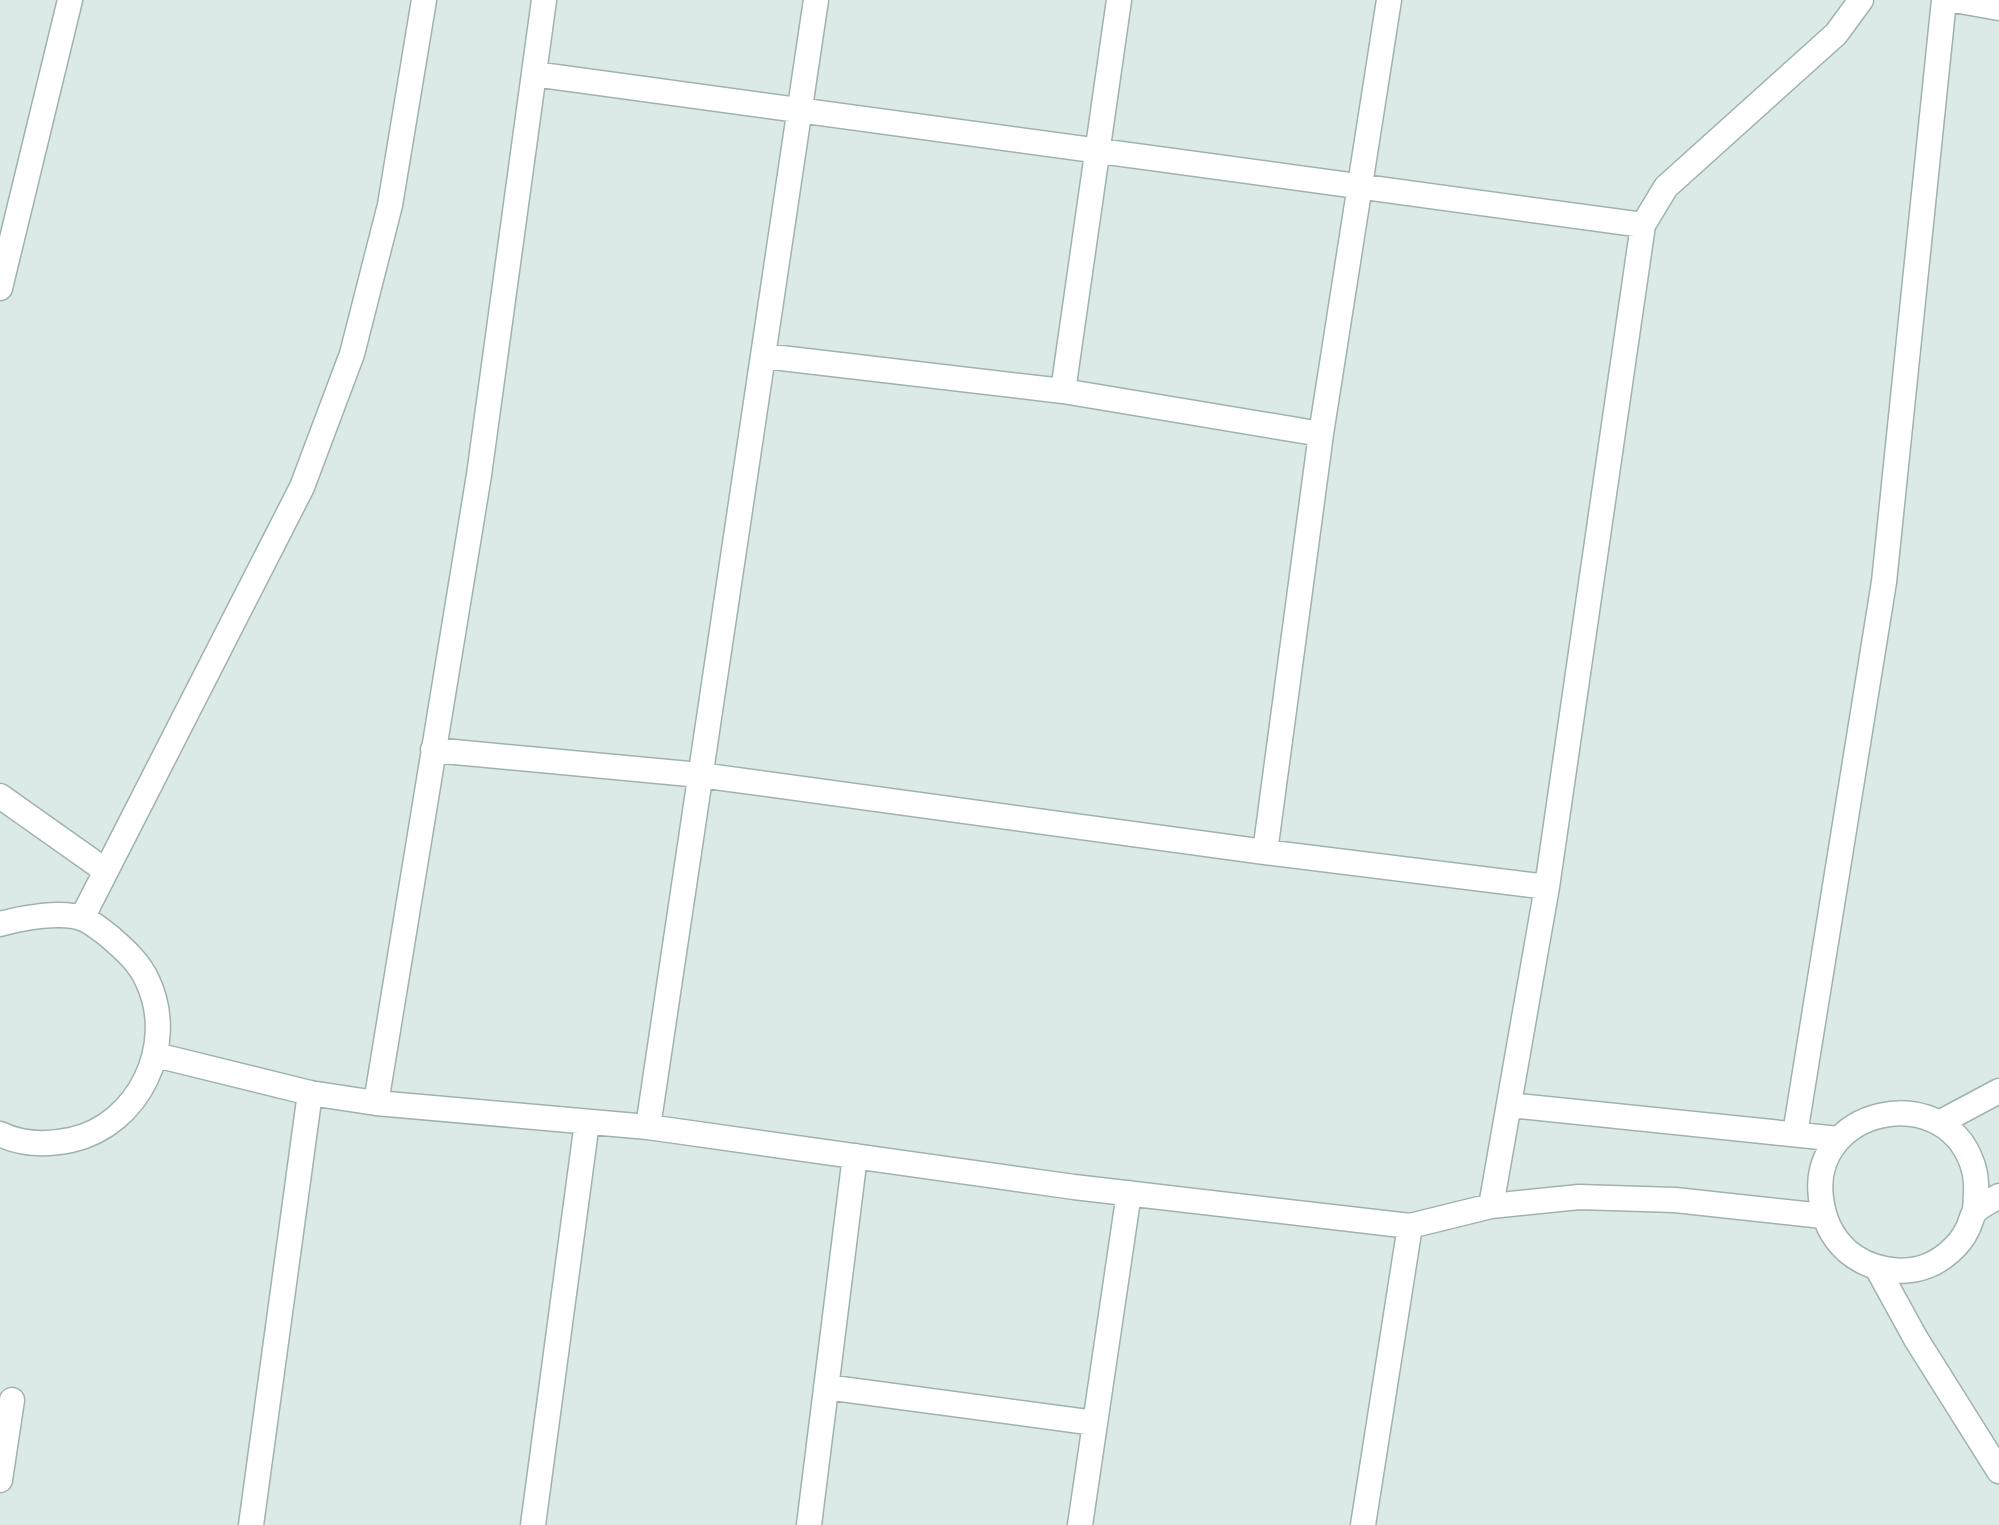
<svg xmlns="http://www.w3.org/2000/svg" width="1999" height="1525" font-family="'Fira Sans Condensed',sans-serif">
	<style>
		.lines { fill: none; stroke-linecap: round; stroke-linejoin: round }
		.minor-casing { stroke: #9fb2af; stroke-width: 27 }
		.minor { stroke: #fff; stroke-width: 24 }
	</style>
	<rect width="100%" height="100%" fill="#dceae7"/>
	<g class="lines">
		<g class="minor-casing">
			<path id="minor" d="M1119,0L1063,391L1321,434
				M1954,0L1999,8
				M534,74L1643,225
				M0,288L70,0
				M764,356L1063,391
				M433,750L700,775L1265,852L1547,887
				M0,796L106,871
				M1265,852L1321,434L1389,0
				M82,918L302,487L352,354L390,205L424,0
				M0,924C21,918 63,910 84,919C93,923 101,930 109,936C124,949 140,963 148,982C177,1045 139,1125 71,1140C47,1145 23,1145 0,1134
				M156,1055L310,1093L376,1103L479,475L544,0
				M376,1103L648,1127L1074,1187L1410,1226L1491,1206L1579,1197L1675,1200L1823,1216
				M1509,1105L1839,1139
				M1939,1123L1999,1091
				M648,1127L816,0
				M1795,1134L1884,582L1944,0
				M1491,1206L1547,887L1643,225L1666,187L1836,34L1861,0
				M1975,1211C1976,1194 1978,1179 1972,1163C1942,1079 1809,1109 1821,1198C1824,1220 1831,1236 1847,1251C1868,1269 1901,1276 1927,1266C1943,1260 1960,1245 1967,1230C1970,1225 1971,1218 1974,1213C1979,1206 1991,1201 1999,1196
				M1877,1268L1916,1339L1999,1471
				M826,1387L1095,1423
				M0,1480L12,1400
				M251,1525L310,1093
				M533,1525L587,1122
				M809,1525L855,1156
				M1080,1525L1129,1193
				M1363,1525L1410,1226"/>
		</g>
		<use href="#minor" class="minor"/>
	</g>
</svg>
